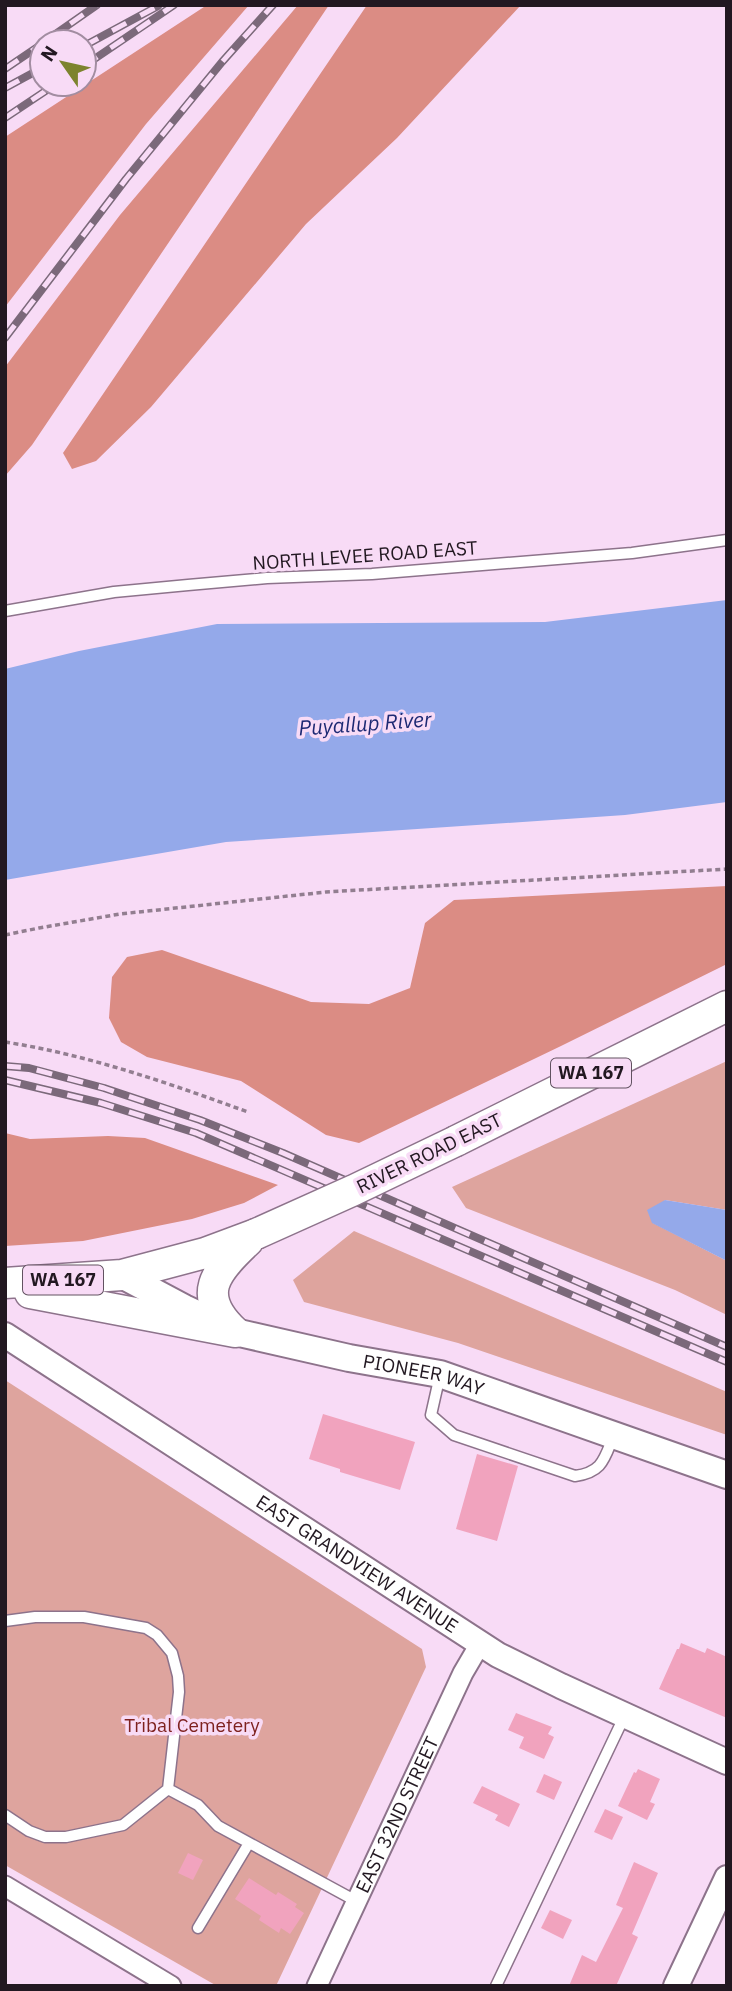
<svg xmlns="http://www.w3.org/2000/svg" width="732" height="1991" font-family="'IBM Plex Sans',sans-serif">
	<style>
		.green { fill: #dea49e }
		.forest { fill: #db8c84 }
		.water { fill: #94a9ea }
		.building { fill: #f1a3be }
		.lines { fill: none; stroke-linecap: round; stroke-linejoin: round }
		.service-casing { stroke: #8d738b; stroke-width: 13 }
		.minor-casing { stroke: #8d738b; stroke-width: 23 }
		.tertiary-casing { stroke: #8d738b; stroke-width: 28 }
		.secondary-casing { stroke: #8d738b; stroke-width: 30 }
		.primary-casing { stroke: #8d738b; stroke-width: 33 }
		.path { stroke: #927e90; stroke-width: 3.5; stroke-dasharray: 5 3.5; stroke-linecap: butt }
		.service { stroke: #fff; stroke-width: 10 }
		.minor { stroke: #fff; stroke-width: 19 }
		.tertiary { stroke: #fff; stroke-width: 24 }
		.secondary { stroke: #fff; stroke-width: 26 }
		.primary { stroke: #fff; stroke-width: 30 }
		.rail-casing { stroke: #7b697a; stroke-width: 8 }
		.rail { stroke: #f8dbf6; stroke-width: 5; stroke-dasharray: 16; stroke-linecap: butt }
		.primary-bridge-casing { stroke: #8d738b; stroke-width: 33; stroke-linecap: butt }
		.primary-bridge { stroke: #fff; stroke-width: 30 }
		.labels { text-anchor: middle; stroke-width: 7; stroke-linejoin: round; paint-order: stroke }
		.shield { fill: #f8dbf6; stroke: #625261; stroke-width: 2 }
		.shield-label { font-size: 18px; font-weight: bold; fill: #221821 }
		.street-label { font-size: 19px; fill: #221821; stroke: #f8dbf6 }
		.park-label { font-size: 19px; fill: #7e211f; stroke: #f8dbf6 }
		.water-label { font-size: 21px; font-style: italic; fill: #1d2973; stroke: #f8dbf6 }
	</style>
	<rect width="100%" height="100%" fill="#f8dbf6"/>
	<path class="green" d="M727,1061V1210L665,1200L653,1223L727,1261V1315L675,1290L466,1208L452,1187Z
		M354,1231L727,1392V1435L458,1343L304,1302L293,1280Z
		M5,1380L422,1649L426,1667L276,1986H217L5,1865Z"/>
	<path class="forest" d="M207,5H249L146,124L5,307V137Z
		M298,5H329L32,445L5,476V367L120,215Z
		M367,5H521L397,138L306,224L151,407L96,461L72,469L63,453Z
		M727,886V964L561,1046L359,1143L326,1135L241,1081L147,1057L121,1042L109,1018L112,977L127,957L162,950L311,1002L369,1004L410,988L425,923L454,900Z
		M5,1133L30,1139L108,1136L145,1138L278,1185L244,1203L192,1219L83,1241L5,1246Z"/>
	<path class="water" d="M727,600V802L625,815L226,842L5,880V669L79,651L217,624L545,622Z
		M665,1200L727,1210V1261L652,1223L647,1210Z"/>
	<path class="building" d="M323,1414L415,1442L400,1490L340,1472V1469L309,1459Z
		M477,1454L518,1466L497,1541L456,1529Z
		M681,1643L705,1653L707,1648L727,1657V1718L659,1689L677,1649H679Z
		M516,1713L552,1727L548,1734L554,1737L544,1759L519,1748L524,1737L508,1730Z
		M638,1769L660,1779L650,1802L655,1804L647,1820L618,1806L634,1772L636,1773Z
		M544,1774L562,1782L554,1800L536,1792Z
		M482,1786L520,1804L509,1827L495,1820L498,1815L473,1803Z
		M605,1809L623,1817L612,1840L594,1832Z
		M188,1853L203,1860L193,1880L178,1873Z
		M634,1862L658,1873L632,1934L638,1937L616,1986H569L582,1955L596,1962L623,1908L616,1905Z
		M249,1878L276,1895L278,1892L297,1904L295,1907L304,1913L290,1934L281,1928L279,1933L259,1920L261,1916L235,1899Z
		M550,1910L572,1920L563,1939L541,1928Z"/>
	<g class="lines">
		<g class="service-casing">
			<path id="service" d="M5,611L114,592L188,585L267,578L372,574L632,553L727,540
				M440,1375L431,1415L454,1435L575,1476C603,1472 604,1459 614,1435
				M5,1621L35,1617H84L146,1628L157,1635L172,1653L178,1676L179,1692L168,1789L123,1825L66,1837H45L29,1831L5,1815
				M168,1789L198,1805L218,1826L356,1901
				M198,1928L249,1843
				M496,1986L625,1715"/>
		</g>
		<g class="minor-casing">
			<g id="minor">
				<path d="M5,1886L171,1986"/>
				<path id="s1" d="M317,1986L463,1673L480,1644"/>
			</g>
		</g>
		<g class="tertiary-casing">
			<g id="tertiary">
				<path id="s2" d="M5,1335L498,1655L561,1686L727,1762"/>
				<path d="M676,1986L727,1878"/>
			</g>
		</g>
		<g class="secondary-casing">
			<g id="secondary">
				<path id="s3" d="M122,1275L184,1308L235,1332L349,1358L440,1374L727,1475"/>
			</g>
		</g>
		<g class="primary-casing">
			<path id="primary" d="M456,1141L727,1006
				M5,1283L122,1275L205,1253L256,1234
				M30,1293L235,1332
				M235,1332C195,1295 215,1272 248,1241"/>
		</g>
		<path class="path" d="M5,935L39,928L120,914L326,892L727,869
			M5,1042C89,1055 168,1083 248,1112"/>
		<use href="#service" class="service"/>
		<use href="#minor" class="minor"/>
		<use href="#tertiary" class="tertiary"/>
		<use href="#secondary" class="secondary"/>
		<use href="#primary" class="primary"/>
		<g class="rail-casing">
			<path id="rail" d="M44,42L97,5
				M84,46L158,6
				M84,66L174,5
				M5,69L42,44
				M5,88L42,68
				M5,118L56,84
				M5,338L126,179L222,62L273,5
				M5,1066L29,1068L104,1088L200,1120L283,1153L727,1347
				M5,1080L101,1103L196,1133L727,1362"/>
		</g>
		<use href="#rail" class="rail"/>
		<g class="primary-bridge-casing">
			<path id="primary-bridge" d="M256,1234L354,1190L456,1141"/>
		</g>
		<use href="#primary-bridge" class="primary-bridge"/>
	</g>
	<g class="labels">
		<g class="shield">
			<rect x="551" y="1058.5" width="80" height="29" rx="5"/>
			<rect x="23" y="1265.5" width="80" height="29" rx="5"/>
		</g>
		<g class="shield-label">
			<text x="591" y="1079">WA 167</text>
			<text x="63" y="1286">WA 167</text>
		</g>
		<g class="street-label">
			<text transform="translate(365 555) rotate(-4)" y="7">NORTH LEVEE ROAD EAST</text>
			<text transform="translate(429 1153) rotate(-26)" y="7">RIVER ROAD EAST</text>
			<text dy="7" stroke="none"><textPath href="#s3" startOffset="320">PIONEER WAY</textPath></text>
			<text dy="7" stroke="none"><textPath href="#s2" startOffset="420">EAST GRANDVIEW AVENUE</textPath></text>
			<text dy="7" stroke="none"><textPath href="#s1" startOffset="189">EAST 32ND STREET</textPath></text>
		</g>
		<g class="park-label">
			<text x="192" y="1732">Tribal Cemetery</text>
		</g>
		<g class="water-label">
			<text transform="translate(365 724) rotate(-4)" y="7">Puyallup River</text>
		</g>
	</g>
	<rect width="732" height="1991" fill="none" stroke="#221821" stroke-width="14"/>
	<g transform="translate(63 63) rotate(304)"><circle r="33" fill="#f8dbf6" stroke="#a28da1" stroke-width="2"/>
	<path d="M0-5L12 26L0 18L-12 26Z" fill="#7d832e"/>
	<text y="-10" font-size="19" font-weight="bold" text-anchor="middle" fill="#221821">N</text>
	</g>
</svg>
